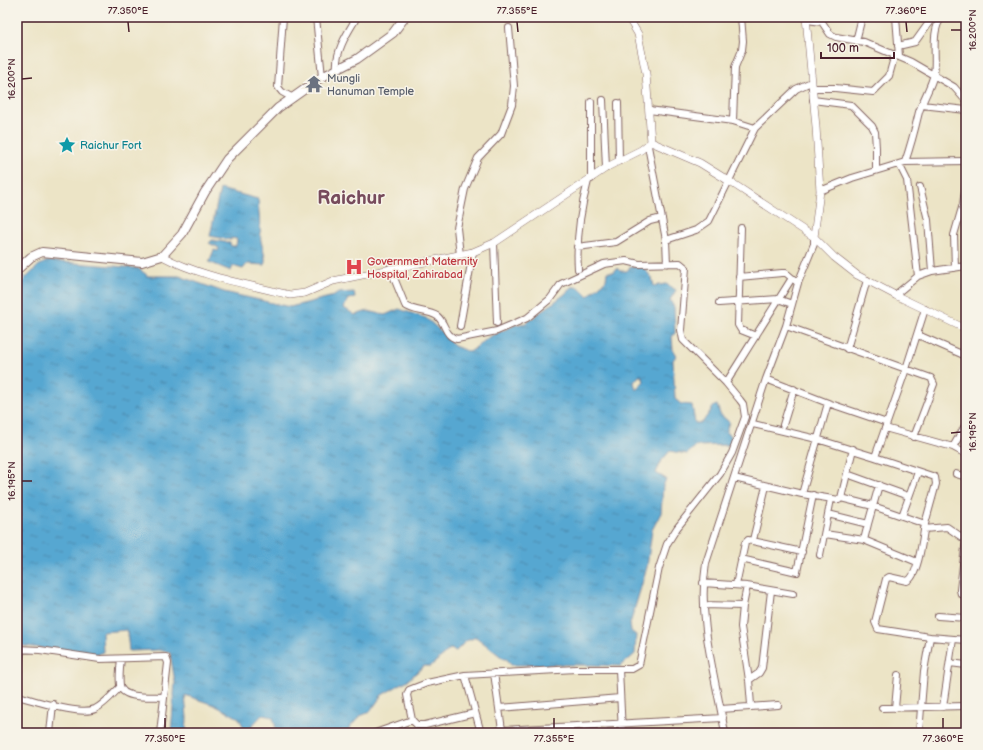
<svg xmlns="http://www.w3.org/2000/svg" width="983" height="750" font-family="'Balsamiq Sans',sans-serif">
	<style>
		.water { fill: url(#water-ripples); stroke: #50637e; fill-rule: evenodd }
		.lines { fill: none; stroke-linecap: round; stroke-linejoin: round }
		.stream { stroke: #57a7d1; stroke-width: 1.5 }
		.minor-casing { stroke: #836461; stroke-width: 8 }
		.tertiary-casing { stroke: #836461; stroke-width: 8 }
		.secondary-casing { stroke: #836461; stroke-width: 10 }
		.minor { stroke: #fff; stroke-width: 6 }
		.tertiary { stroke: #fff; stroke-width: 7 }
		.secondary { stroke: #fff; stroke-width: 8 }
		.ticks { fill: none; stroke: #4a1f2b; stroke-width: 1.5 }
		.labels { text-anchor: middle; stroke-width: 3; stroke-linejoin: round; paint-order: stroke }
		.worship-label { font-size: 11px; fill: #5b616d; stroke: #f7f3e8; text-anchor: start }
		.culture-label { font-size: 11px; fill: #0d838f; stroke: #f7f3e8; text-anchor: start }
		.health-label { font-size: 11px; fill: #be3a42; stroke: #f7f3e8; text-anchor: start }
		.town-label { font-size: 19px; font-weight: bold; fill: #774b5c; stroke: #f7f3e8 }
		.neatline { fill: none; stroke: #4a1f2b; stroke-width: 1.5 }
		.ticks-label { font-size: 10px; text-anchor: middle; fill: #4a1f2b }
	</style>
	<defs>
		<pattern id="water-ripples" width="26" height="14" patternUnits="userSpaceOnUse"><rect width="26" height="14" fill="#57a7d1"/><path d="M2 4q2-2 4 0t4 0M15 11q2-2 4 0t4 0" fill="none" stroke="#4a87aa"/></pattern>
	</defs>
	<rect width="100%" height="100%" fill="#f7f3e8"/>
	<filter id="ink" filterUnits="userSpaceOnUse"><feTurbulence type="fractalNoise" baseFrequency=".025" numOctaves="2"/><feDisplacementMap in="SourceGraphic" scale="8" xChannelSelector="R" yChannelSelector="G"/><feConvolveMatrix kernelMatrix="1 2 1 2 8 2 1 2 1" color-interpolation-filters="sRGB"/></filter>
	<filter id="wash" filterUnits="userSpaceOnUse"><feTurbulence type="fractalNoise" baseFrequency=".012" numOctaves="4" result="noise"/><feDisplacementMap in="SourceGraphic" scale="16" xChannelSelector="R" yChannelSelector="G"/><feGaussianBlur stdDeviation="0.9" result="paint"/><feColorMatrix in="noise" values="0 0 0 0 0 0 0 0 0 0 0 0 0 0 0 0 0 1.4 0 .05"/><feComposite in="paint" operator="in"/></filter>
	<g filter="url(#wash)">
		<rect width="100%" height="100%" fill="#ece4c6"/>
		<path class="water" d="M220,189L258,199L261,241L265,257V265L247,264L243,269L233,266L231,271L209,262L214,250L218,251L219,248L209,243L212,240L230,243L231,246H236L237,239L231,238V240L210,236Z
			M47,261L138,268L148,276H179L224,292L290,307L334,296L338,293L354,292L355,298L348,299L344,308L355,315L368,311L385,315L399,309L426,318L445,335L454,346L470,352L489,337L515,325L526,323L565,294L571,287H578L588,296L606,280L607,272H614L617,268L620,271H627L630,267H643L652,278L654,286L666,284L676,290L670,300L674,307L675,333L672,337L673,350L676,356L673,360L675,399L681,404L692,405L695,423H702L714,406L717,405L720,414L730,423L727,427V433L734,439L729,445L696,446L687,454L670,451L662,460L656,473L666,479L663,486L661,513L652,530L647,567L630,624L631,631L636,635L635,654L621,666C584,664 547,665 511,665L507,659H504L476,637L466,641L456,651L450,649L431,666H424L408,680L382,695L370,712L360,716L345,733H277L273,717L262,715L246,732L239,718L214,705L185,695L187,718L186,733H171L175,682L170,653L159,650L129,651L127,630L102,632L103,652L95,655L17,645V287L38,266ZM639,376H642L644,381L636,390L634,382Z"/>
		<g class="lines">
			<path class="stream" d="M19,273L27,279"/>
		</g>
	</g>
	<g filter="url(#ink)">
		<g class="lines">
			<g class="minor-casing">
				<path id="minor" d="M283,17L278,87L282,92L293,98
					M316,17L322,77
					M896,17L899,56
					M807,20L822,22L830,34L836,37L864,42L911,62L954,87L966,101
					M856,41L862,17
					M898,46L915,42L933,17
					M337,69C335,51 348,32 357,17
					M812,88H835L873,92L889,76L895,54
					M603,100L606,168
					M813,100L851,105L872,126L875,132L876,148V170
					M618,103L619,161
					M922,105L966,110
					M649,110L733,121L755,128
					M733,121L735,67L742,50L743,41L741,17
					M648,146L666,240L667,264
					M905,162C911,145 915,129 919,112C923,99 931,87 934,74C937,57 930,31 942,17
					M899,164L907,180L918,276
					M591,179V102
					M920,187L928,220L932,271
					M820,191L852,178L905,162L966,161
					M741,228L738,325L741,330L756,336
					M666,240L696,230L709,221L755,128L796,89L811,82
					M494,243L497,323
					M577,247L616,242L650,221L662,218
					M460,255L457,228L465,189L478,158L501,134L512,105L514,86L509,28
					M955,268L954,235L963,204L966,183
					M578,269C576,239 580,211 588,181
					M739,277L782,273H786L792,278
					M895,295L918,276L932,271L966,266
					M719,303L778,299L792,304
					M460,326L473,252
					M786,326L906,369L925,309
					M918,335L966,356
					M847,349L867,280
					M766,379L828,403
					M726,383L792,278L798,283
					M753,424L817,439L875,457L906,369L931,378L934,384L914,437
					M783,425L794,389
					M885,428L953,447L966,424
					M953,447L966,454
					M875,457L935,477L936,484L925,524
					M847,474L908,496
					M956,474L966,477
					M734,478L802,494L839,500L841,498L853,449
					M802,494L828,403L887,423
					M841,498L873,506L925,524C923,536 918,578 907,581L889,577L886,579L875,622L878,629L930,637L966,640
					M828,514L868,524L879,485
					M902,516L918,472
					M924,529L947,527L966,540
					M825,534L864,540L917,562
					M966,539L960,590L961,594L966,595
					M753,540L766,486
					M864,540L868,524
					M820,555L831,499
					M741,559L797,572L813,495
					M703,583L747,586L793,594
					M736,585L745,543L748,540L802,552
					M747,586L743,606L741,627L749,680L751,705
					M704,605L743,606
					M938,616L966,618
					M17,649L40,650L100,659L166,657L168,663L160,733
					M121,659C120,667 119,677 120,685C122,700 152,696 164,697
					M950,663L966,665
					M619,669L622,733
					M494,673L502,730
					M465,675L481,733
					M749,680L759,673L762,668L771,591
					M17,682L21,649
					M17,696C35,700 79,716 95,709C105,704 113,694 120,687
					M943,707L953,639
					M499,708L620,698
					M882,708L966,706
					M895,708L898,675
					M721,709L778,705
					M412,720L417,725H425L475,713
					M50,733L53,704
					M375,733L412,720L407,695L409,690L427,683L465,675L576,669H632L639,665L659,568L667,544L677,528L720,474L732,453L745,417L743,404L740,400L726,383L683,340L681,330L686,268L680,263L639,264L626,261L604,264L561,284L550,299L527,318L497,331L457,339C444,336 446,323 437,316C428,310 413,312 405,305L390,268
					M487,733L502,730L723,718
					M725,733C716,678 697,620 706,563L766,379L786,326L798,283L814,244V237
					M919,733L924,671L930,637"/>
			</g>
			<g class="tertiary-casing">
				<path id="tertiary" d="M628,17L638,34L646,74L651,142L700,163L729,181L814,237L834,257L857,275L895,295L966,329
					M806,17L816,127L820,191L814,237
					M162,256C201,277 247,284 290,295L305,293L333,281L473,252L494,243L609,166L641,150L651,142"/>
			</g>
			<g class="secondary-casing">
				<path id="secondary" d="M17,270L31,257L42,252L142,262L162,256L182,234L205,192L227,159L278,108L322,77L357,59L393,33L405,17"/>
			</g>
			<use href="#minor" class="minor"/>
			<use href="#tertiary" class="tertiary"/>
			<use href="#secondary" class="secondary"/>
		</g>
	</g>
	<path class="ticks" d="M128,22L129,32M517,22L518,32M906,22L907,32M951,30H961M22,79L32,78M951,433L961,432M22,481H32M165,718V728M554,718V728M943,718V728"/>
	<defs>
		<g id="temple-bare" transform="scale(1.38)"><path d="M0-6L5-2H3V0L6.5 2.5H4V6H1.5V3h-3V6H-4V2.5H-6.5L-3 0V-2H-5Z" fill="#6b7280" stroke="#f7f3e8" stroke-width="2.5" paint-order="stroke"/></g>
		<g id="sight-bare" transform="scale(1.38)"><path d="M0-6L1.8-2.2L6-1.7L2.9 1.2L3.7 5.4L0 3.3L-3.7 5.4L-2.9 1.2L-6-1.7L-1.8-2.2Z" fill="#0f9aa8" stroke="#f7f3e8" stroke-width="2.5" paint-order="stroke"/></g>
		<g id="hospital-bare" transform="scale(1.38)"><path d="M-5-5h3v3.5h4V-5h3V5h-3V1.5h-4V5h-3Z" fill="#e0444e" stroke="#f7f3e8" stroke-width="2.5" paint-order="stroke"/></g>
	</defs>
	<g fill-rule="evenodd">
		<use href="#temple-bare" x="314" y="84"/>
		<use href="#sight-bare" x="67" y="145"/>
		<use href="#hospital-bare" x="354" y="267"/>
	</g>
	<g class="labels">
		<g class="worship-label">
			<text x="327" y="82">Mungli<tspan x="327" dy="13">Hanuman Temple</tspan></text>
		</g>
		<g class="culture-label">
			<text x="80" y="149">Raichur Fort</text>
		</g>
		<g class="health-label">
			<text x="367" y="265">Government Maternity<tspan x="367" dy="13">Hospital, Zahirabad</tspan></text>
		</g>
		<g class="town-label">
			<text x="351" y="204">Raichur</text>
		</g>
	</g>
	<rect width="983" height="750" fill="none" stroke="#f7f3e8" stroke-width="44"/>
	<path d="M821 52v6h73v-6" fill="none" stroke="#4a1f2b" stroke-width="2"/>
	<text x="827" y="52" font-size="12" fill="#4a1f2b" stroke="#f7f3e8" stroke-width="3" paint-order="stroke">100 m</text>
	<rect x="22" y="22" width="939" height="706" class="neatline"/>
	<g class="ticks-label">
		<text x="128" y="14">77.350°E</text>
		<text x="517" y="14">77.355°E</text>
		<text x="906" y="14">77.360°E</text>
		<text transform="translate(972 30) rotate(-90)" y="4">16.200°N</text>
		<text transform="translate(11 79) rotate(-90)" y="4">16.200°N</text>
		<text transform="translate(972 432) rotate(-90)" y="4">16.195°N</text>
		<text transform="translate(11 481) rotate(-90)" y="4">16.195°N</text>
		<text x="165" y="742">77.350°E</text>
		<text x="554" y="742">77.355°E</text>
		<text x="943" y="742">77.360°E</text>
	</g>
</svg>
